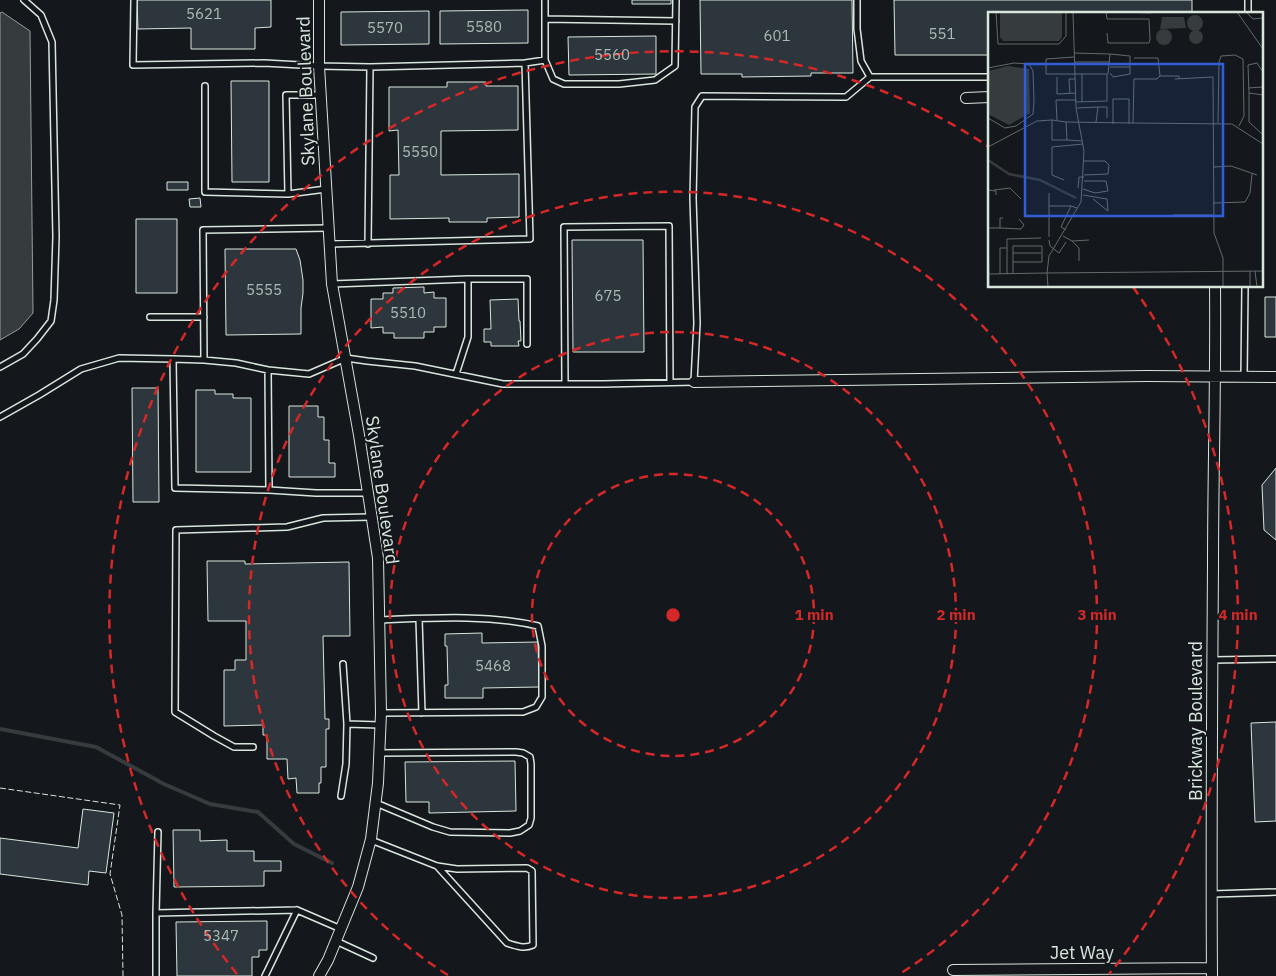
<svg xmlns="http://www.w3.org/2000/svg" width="1276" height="976" font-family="'IBM Plex Sans',sans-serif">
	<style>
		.water { fill: #363b3e; stroke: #939e99 }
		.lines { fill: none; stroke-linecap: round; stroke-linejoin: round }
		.stream { stroke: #363b3e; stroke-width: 4 }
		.building { fill: #2c363c; stroke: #d8e6dc }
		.lane-casing { stroke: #d8e6dc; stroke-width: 8 }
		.street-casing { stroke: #d8e6dc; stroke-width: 12 }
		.lane { stroke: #14181c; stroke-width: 5 }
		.street { stroke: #14181c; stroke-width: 10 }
		.fence { stroke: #d8e6dc; stroke-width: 1; stroke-dasharray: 6 2.5; stroke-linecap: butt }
		.ring { fill: none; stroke: #d62828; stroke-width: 2.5; stroke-dasharray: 9 6 }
		.labels { text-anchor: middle; stroke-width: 4; stroke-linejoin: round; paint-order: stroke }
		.number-label { font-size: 15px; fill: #adbab4 }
		.street-label { font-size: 18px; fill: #d8e6dc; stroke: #14181c }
		.inset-river { fill: none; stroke: #363b3e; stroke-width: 2.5 }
		.inset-road { fill: none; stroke: #626a69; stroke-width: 1 }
		.view { fill: #305dd8; fill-opacity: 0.15; stroke: #305dd8; stroke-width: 2.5 }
		.inset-edge { fill: none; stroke: #d8e6dc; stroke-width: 2.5 }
		.centre { fill: #d62828; stroke: #14181c; stroke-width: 2.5 }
		.ring-label { font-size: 15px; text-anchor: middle; font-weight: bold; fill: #d62828; stroke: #14181c; stroke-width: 4; stroke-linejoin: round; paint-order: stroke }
	</style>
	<rect width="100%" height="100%" fill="#14181c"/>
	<path class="water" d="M2,12L30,31L33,313L19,329L0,340V13Z"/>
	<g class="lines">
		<path class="stream" d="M0,729L96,747L164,784L210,804L258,812L294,844L332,863"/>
	</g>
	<path class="building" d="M137,0H271V27L255,28V49H191V28L138,29Z
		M632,0H671V4H632Z
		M700,0H852L853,73H811V76L742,77V74H701Z
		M894,0H1192V14H990V55H895Z
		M528,10V43L440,44V11Z
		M429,11V44L341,45V12Z
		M656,36V74L569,75L568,37Z
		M231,81H269V182H232Z
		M447,82H486V86H518V130L441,131V175L519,174V217L487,218V222H449V218L390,219V175H399L398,130L389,131V87H447Z
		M167,182H188V190H167Z
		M200,198L201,207H190L189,199Z
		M136,219H177V293H136Z
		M572,240H643L644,352H573Z
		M225,249H296L300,260L303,280V293L301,308V334L226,335Z
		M424,287V293L434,292V298H446V327H434V332H424V338H394V333H383V327L371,328V299H383V293H393V288Z
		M1265,297H1276V337H1265Z
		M518,299L519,321H520L521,341H518L519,346H491V342H484V329H491L490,300Z
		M132,388H158L159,502H133Z
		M196,390H215V394H233V398H251V472H196Z
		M289,406H318V417H324V440H329V463H335V477H289Z
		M1276,468V540L1264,530L1262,485Z
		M207,561H245V564L349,562L350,636H323L325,719H329V729H326V767H321V783H319V793H297L296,778L288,779L287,759H267V735H263V725L224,726V670H235V660H246V621H208Z
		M482,633V643L538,642L539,687L483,688V698H445V685H448L447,646H445V634Z
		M1276,722V821L1255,822L1251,723Z
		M515,761L516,811L429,813V802H406L405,762Z
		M83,809L114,813L106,873L89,871L88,885L0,874V838L78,848Z
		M173,830H200V841L227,840V851H254V861H281V871H264V886L174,887Z
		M267,921V950H259V957H252V976H177L176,922Z"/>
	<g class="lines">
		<g class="lane-casing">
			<path id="lane" d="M134,0L133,65L264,63L319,66L370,67L525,63L530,239L329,244
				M857,0V29L861,61L870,77
				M1248,14V0
				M545,19L676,21
				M545,60L553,79L564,84H619L655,80L675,66L676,0
				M525,63L545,60V0
				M205,86V192L288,194L326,189
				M288,194L286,95H321
				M368,244L370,67
				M332,284L468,279
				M150,317H204
				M204,360L203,230L328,228
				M0,367L23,354L37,339L51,321L54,300L56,237L52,42L41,15L24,0
				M268,370L236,363L204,360L173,359L175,488L269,490
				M456,374L468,337V279H527V344
				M1244,377L1245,286
				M565,384L564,227L669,226L670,382
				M0,417L39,395L81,369L119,358L173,359
				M368,493H316L269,490L268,370L309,374L346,358L367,361L415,366L503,384H603L694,382L697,323L693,198L695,107L702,96L846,97L870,77H990
				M419,619L422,713
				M378,620C431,618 486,614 538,626L542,646V697L536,707L523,712L381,713
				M1213,660L1276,659
				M343,664L347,724
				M253,747H234L214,736L175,712L176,530L287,527L323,518L371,517
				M341,796L346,764L347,724L380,725
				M376,803L433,827L450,832L510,833L520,831L529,825L531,818V764L530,757L523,753L516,752L379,753
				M158,832L156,913L297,910
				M371,840L437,866L457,869L527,868L532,871L533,945C524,949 516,946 507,943L437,866
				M1212,894L1276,892
				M156,913V976
				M336,941L373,958
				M265,976L297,910L341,929"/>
		</g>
		<g class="street-casing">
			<path id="street" d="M966,98L990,97
				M694,382L1147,376L1276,377
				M953,970L1212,968
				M319,976L328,960L358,887L371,839L378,783L381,713L378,558L359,435L332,284L319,66V0
				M1212,976C1211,840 1212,703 1213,567C1213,473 1216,380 1215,286"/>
		</g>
		<use href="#lane" class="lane"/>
		<use href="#street" class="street"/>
		<path class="fence" d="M0,788L120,805L110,874L122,915L123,976"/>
	</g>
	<g class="ring">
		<circle cx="673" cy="615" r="141"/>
		<circle cx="673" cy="615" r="283"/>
		<path d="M448 975A424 424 0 1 1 898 975"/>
		<path d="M237 974A565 565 0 0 1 989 147M1133 287A565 565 0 0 1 1109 974"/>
	</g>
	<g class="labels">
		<g class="number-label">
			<text x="204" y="19">5621</text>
			<text x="484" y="32">5580</text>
			<text x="385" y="33">5570</text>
			<text x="942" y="39">551</text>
			<text x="777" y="41">601</text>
			<text x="612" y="60">5560</text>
			<text x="420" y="157">5550</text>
			<text x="264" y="295">5555</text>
			<text x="608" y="301">675</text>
			<text x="408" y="318">5510</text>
			<text x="493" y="671">5468</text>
			<text x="221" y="941">5347</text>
		</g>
		<g class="street-label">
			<text transform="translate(306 91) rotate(-92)" y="6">Skylane Boulevard</text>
			<text transform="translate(382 490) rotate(82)" y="6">Skylane Boulevard</text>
			<text transform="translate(1196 721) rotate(-90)" y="6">Brickway Boulevard</text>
			<text x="1082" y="959">Jet Way</text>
		</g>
	</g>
	<g transform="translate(988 12)">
		<rect width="275" height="275" fill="#14181c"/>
		<path d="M12,0H74V25L71,29H15L12,25ZM199 11a8 8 0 1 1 16 0a8 8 0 1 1-16 0ZM174,5H196L198,16L172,17ZM168 25a8 8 0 1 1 16 0a8 8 0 1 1-16 0ZM201 25a7 7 0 1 1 14 0a7 7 0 1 1-14 0ZM20,54L41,57L42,101L21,113L0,102V59Z" fill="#363b3e"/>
		<path class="inset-river" d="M0,148L21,162L52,168L88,186"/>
		<path class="inset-road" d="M8,0L10,32M118,0L119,7H161L162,28L161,31H120L119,21M128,0L163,1M173,0H216M249,0L275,37M258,0L265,7L275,6M10,32H71L78,24V0M86,41L122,42L120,62M86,45L58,47V62H119V89L88,90M146,46H170L172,64M86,50H122M122,55H142M0,56L26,51L41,52L45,59L46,89L45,102L28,114L17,116L0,106M122,61L125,65L142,62V44L122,42M69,65V82L88,81M187,67L225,65L226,221L235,246V275M260,76L275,75M261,81V110L274,122M82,82L81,67H87M275,83L261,81L260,53L269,51L275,60M94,90V62M89,96L110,95M69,108L68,88H88M78,110L64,108V128H79M108,110L110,95H119V106M145,111L244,112L275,132M230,111L231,50L233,44L247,43L255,47L256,104L251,114M125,112V87H141V112M94,129L79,128L78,110L145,111L146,67H169L172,64H191V67M0,135L49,109L64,108M96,149H117L121,153L120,162L96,163M226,155L243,154L269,163M76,168L64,163V135L95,132M0,171V178L8,179V183M90,176L91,165H96M95,177L107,181L120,179L118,169H96M6,178L22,176L33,187M61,181V194H83M95,183L119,187L120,199L105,187M225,191L257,190L262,181L264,162M0,192L1,275M61,194V225M185,203H225M1,216H12V206H15M12,216L33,217L36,213L31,207M78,218L73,215L83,194L89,196M75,224L84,229L101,228M61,228L62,234L71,241L78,230M84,229L91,236V249M19,236V227L53,226M25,241H53M25,250H54V234H25V261M267,259L269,275M0,262L59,261L61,244L93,190L96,139L88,96L85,0M12,262V236H19V262M60,275L59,261L275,259M262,275V259"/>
		<path class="view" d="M37,52H235V204H37Z"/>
		<rect width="275" height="275" class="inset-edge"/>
	</g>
	<circle cx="673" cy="615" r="8" class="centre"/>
	<g class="ring-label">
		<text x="814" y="620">1 min</text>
		<text x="956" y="620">2 min</text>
		<text x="1097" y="620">3 min</text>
		<text x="1238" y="620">4 min</text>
	</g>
</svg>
